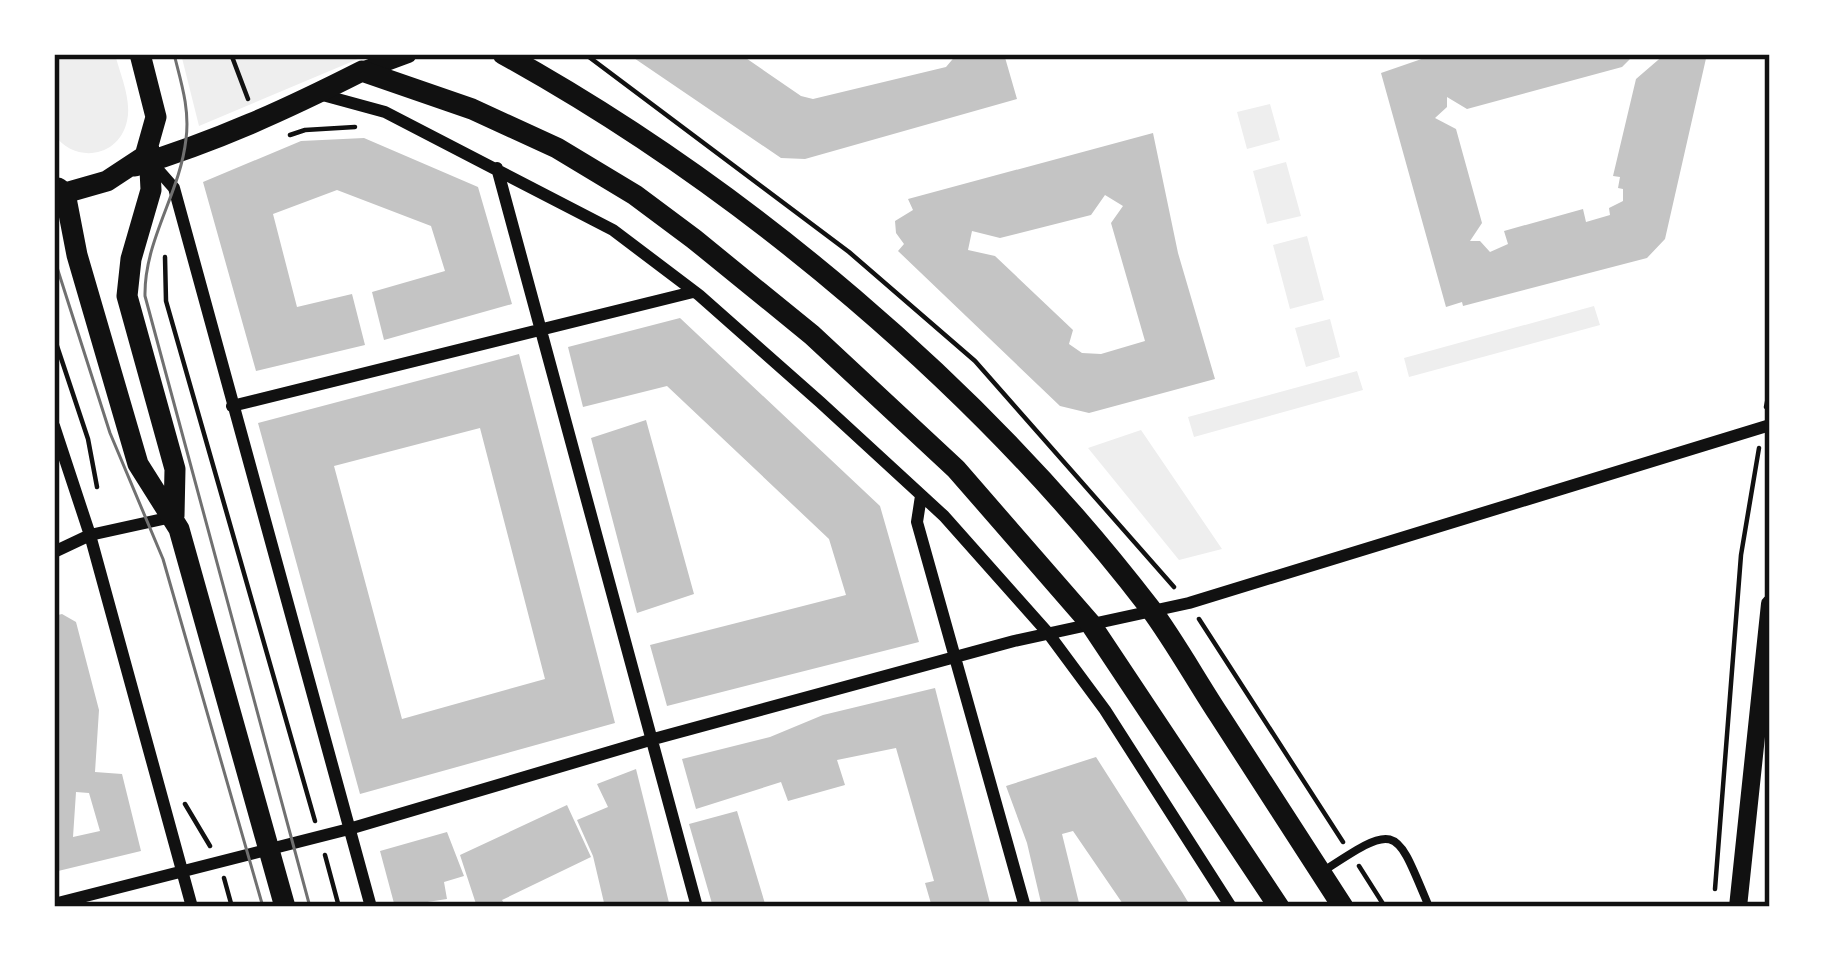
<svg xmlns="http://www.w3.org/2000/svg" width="1824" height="961" font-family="'Alegreya Sans',sans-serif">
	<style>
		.green { fill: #eee }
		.building { fill: #c4c4c4; fill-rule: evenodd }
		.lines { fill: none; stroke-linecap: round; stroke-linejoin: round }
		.path { stroke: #111; stroke-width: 4.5 }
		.service { stroke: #111; stroke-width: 8 }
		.minor { stroke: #111; stroke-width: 12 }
		.tertiary { stroke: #111; stroke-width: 18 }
		.secondary { stroke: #111; stroke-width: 21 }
		.tram { stroke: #707070; stroke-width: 3 }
		.neatline { fill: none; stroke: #111; stroke-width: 4.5 }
	</style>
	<rect width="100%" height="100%" fill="#fff"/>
	<path class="green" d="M54,54H115C120,74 132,100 127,121C119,158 74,164 54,134Z
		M181,54H370L199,126Z
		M1270,104L1280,140L1247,149L1237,112Z
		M1286,162L1301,216L1267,224L1253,171Z
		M1307,236L1324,300L1290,309L1273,245Z
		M1594,306L1600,325L1409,377L1404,358Z
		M1330,319L1340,357L1306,367L1295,328Z
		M1357,371L1363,390L1194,437L1188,417Z
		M1141,430L1222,549L1179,560L1088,448Z"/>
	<path class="building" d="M628,54H740L801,96L813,99L946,67L957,54H1004L1017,99L805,159L781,158Z
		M1436,54H1635L1622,67L1467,109L1447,97V107L1435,118L1456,129L1482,223L1470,241H1480L1490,252L1508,244L1504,231L1583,209L1586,222L1610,215L1609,208L1623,201V189L1618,188L1620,177L1613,176L1636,79L1665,54H1707L1665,239L1647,258L1463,306L1462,302L1446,307L1381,73Z
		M1153,133L1178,253L1215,379L1089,413L1060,406L898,251L904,244L896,233L895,221L913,210L908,199ZM1105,195L1123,206L1111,223L1145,341L1101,354L1082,353L1069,344L1073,330L995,256L968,250L972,231L1000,238L1091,215Z
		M364,138L478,187L512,304L384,340L372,292L445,271L431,226L337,190L273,214L297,307L352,294L365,345L256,371L203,182L301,141Z
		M680,318L880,506L919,642L667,706L650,645L846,595L829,539L667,386L583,407L568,347Z
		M519,354L615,723L360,794L258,423ZM480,428L545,679L402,719L334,466Z
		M646,420L694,594L637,613L591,438Z
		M62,614L76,622L99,710L95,772L122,774L141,851L54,872V616ZM76,792L89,793L100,831L73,837Z
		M935,688L991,907H932L925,883L934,881L896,748L837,760L845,785L788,801L781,782L696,809L682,759L770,737L823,715Z
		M1096,757L1182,892L1191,907H1125L1073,831L1062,834L1080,907H1042L1027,843L1006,786Z
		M636,769L652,833L670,907H605L593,856L577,820L608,807L597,784Z
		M567,805L591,857L502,900L506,907H477L460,855Z
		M737,811L748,847L766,907H713L689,824Z
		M447,832L464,876L444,882L447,899L395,907L380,851Z"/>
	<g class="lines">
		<path class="path" d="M231,54L248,99
			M585,54L849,252L975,361L1174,587
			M290,135L305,130L355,127
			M165,257L166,301L315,821
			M54,337L88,439L97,487
			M1766,407L1770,387
			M1199,619L1343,842
			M185,804L210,846
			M325,855L339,907
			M1359,866L1385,907
			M224,878L232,907
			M1715,889L1741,555L1759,448"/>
		<path class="service" d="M1322,872C1398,822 1395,825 1429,907"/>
		<path class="minor" d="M319,94L385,112L613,230L699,295L820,402L944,516L1048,633L1105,710L1231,907
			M152,163L174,188L371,907
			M497,168L697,907
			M232,406L693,292
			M54,426L90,535L192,907
			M921,496L917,522L1025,907
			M54,552L90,535L172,517
			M54,904L349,829L650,740L1014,641L1189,603L1770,425"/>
		<path class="tertiary" d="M362,71L408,54
			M1738,907L1770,604"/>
		<path class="secondary" d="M503,54C744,187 982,389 1150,608C1175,642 1196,680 1219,715C1260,779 1302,843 1343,907
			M149,150L151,190L131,259L127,296L175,469L174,516
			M135,166C217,141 285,110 362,71L472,109L557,148L635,195L694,239L812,335L956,469L1090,623L1279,907
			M58,188L65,193L107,181L145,156L156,117L140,54
			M65,193L77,255L138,464L179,529L285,907"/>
		<path class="tram" d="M174,54C181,82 190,109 186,139C180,194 144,240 145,296L310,907
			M54,258L110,433L163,559L263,907"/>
	</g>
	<rect width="1824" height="961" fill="none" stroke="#ffffff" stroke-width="114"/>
	<rect x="57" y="57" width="1710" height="847" class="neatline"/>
</svg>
